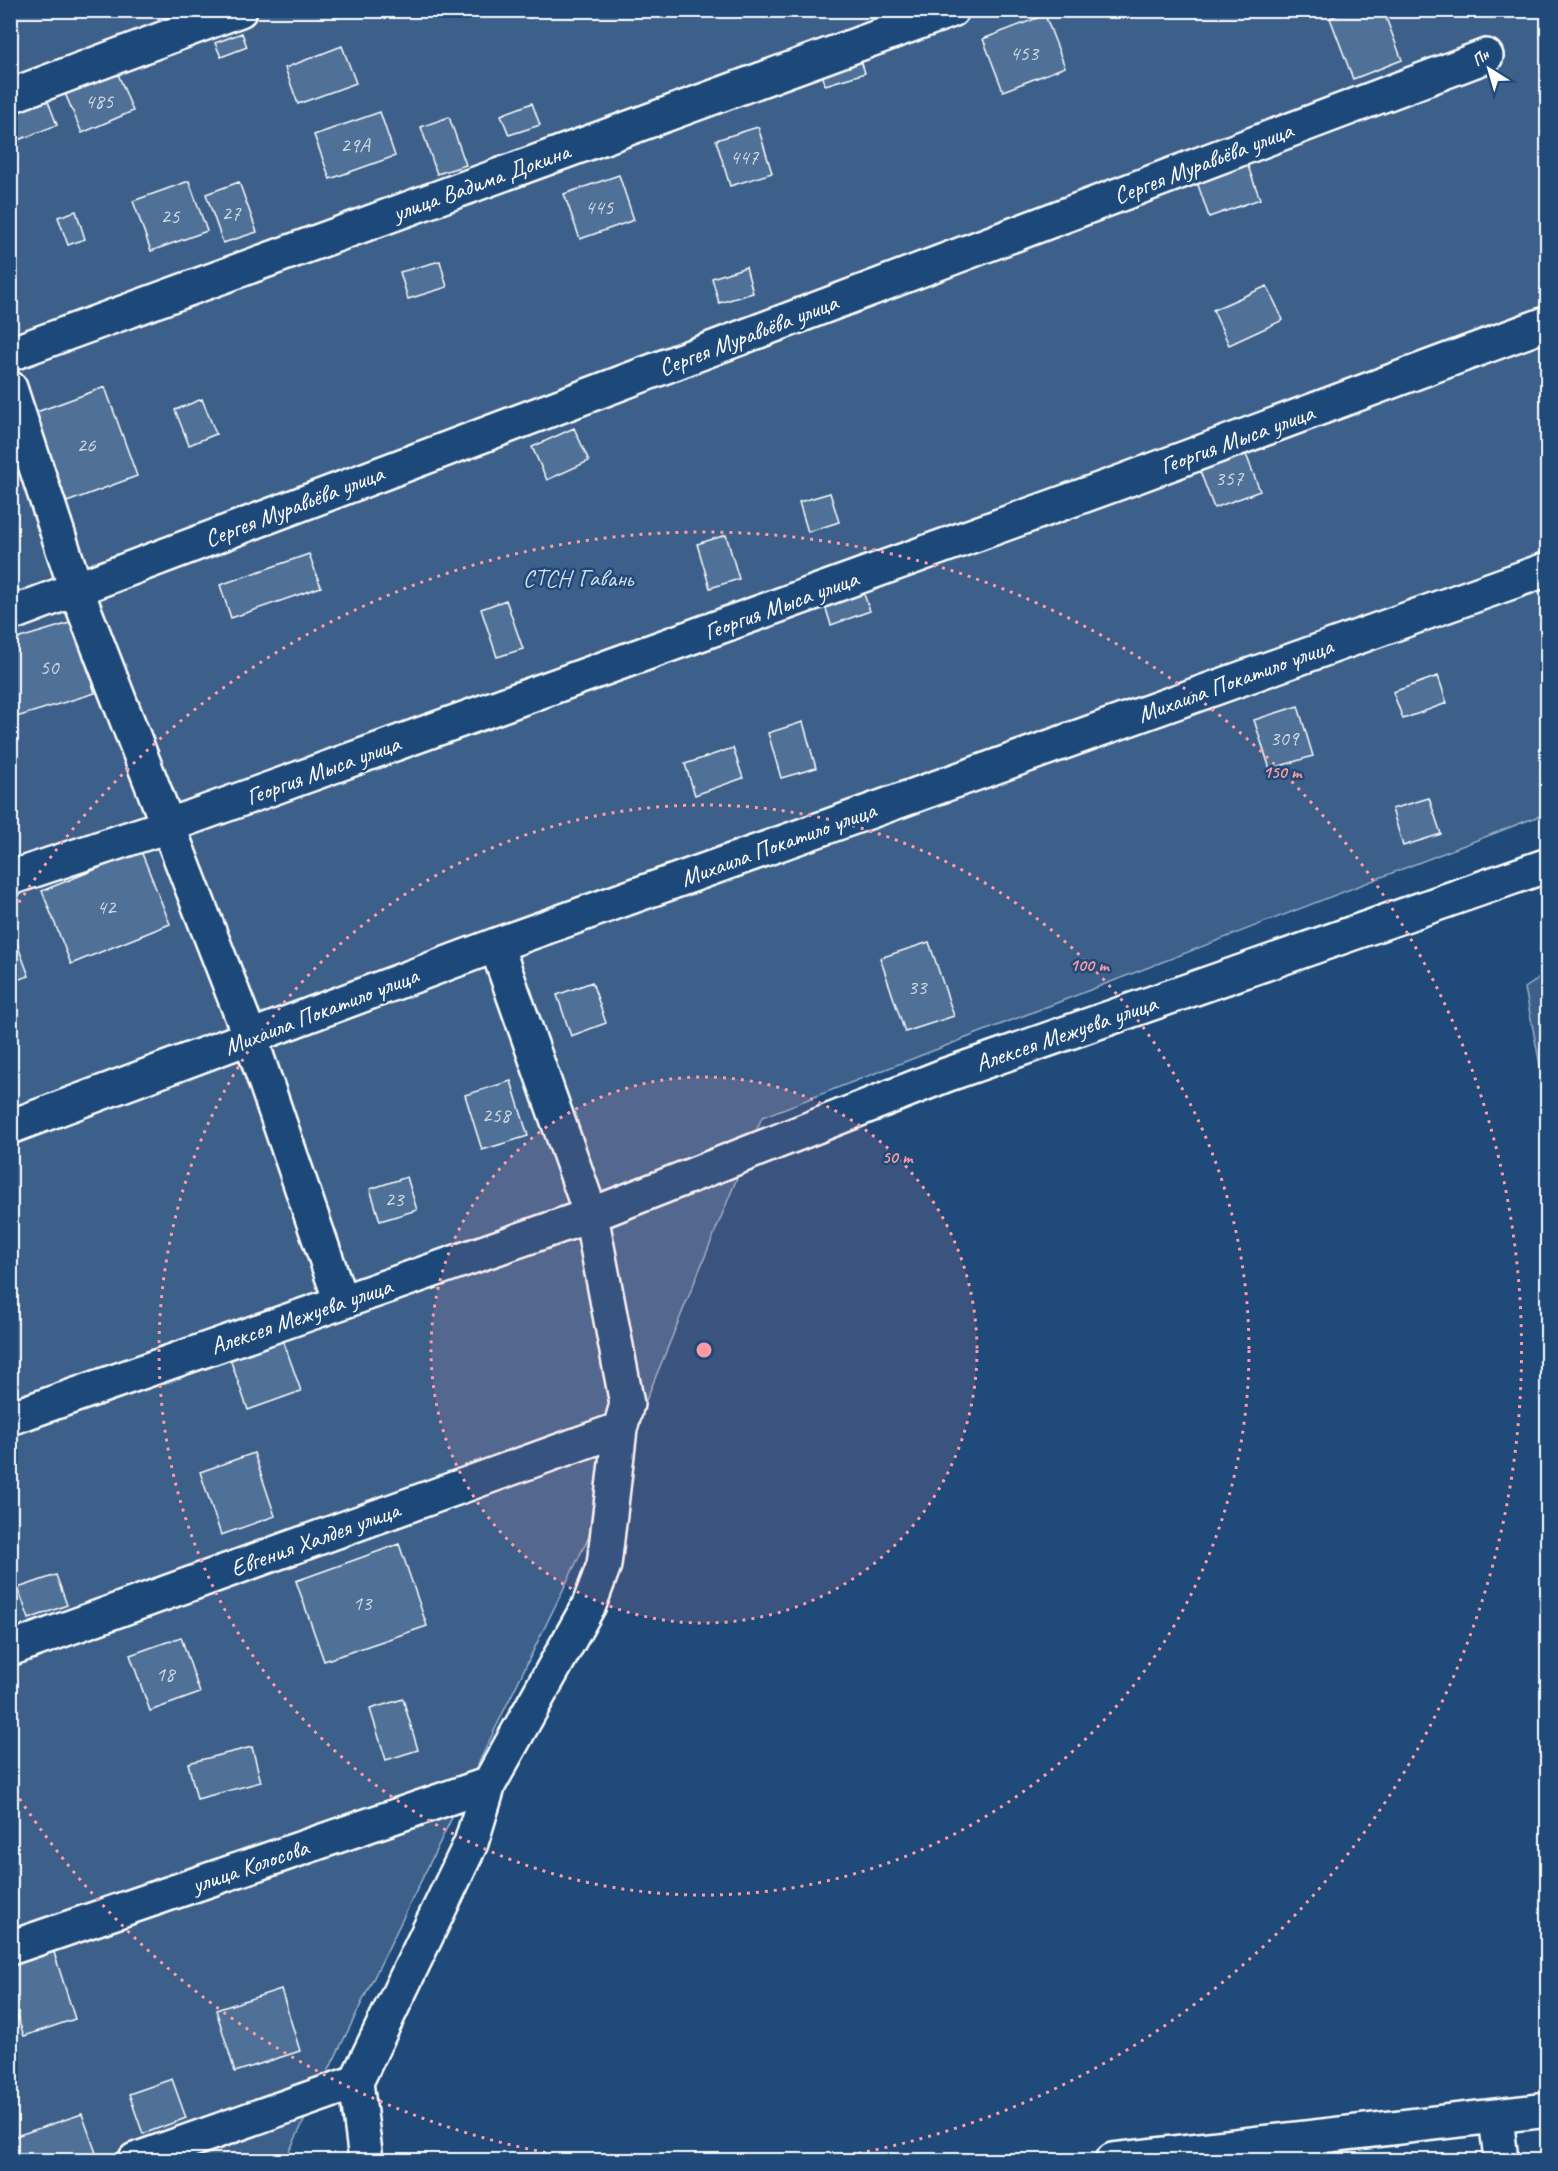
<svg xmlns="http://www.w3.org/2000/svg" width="1558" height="2171" font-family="Caveat,sans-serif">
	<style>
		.green { fill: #3c618b; stroke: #9eb0c5; stroke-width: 1.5 }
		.building { fill: #507197; stroke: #fff; stroke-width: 1.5 }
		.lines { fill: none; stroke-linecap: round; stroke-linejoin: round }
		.minor-casing { stroke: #fff; stroke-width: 38 }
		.minor { stroke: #1f4a7a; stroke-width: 33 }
		.ring { fill: none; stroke: #ff9aa2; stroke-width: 3; stroke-dasharray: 3 6 }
		.labels { text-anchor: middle; stroke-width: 5; stroke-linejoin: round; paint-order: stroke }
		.number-label { font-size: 21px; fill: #d3dce5 }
		.street-label { font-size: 24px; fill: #fff; stroke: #1f4a7a }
		.park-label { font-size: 24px; fill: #d8dfe8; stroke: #1f4a7a }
		.centre { fill: #ff9aa2; stroke: #1f4a7a; stroke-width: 3 }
		.ring-label { font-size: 18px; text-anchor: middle; font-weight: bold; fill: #ff9aa2; stroke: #1f4a7a; stroke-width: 5; stroke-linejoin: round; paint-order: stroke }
	</style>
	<rect width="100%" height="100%" fill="#1f4a7a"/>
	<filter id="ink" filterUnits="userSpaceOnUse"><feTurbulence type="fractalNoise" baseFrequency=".0167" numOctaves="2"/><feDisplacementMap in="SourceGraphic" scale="12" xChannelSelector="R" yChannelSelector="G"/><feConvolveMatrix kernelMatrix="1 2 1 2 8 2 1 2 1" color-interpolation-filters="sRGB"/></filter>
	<g filter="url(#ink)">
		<path class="green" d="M11,11H1547V813L762,1117L598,1518L285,2160H11Z
			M1547,973V1101L1525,988Z"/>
		<path class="building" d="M526,10H549L529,18Z
			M1349,10H1383L1402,60L1353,79L1330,18Z
			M1045,15L1065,67L1003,91L983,39Z
			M242,33L247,47L221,57L215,43Z
			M342,46L356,83L298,104L285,68Z
			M860,57L865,73L825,85L821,69Z
			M116,69L133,111L82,133L64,91Z
			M46,96L57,125L13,142L10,135V110Z
			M532,103L540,125L509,135L501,115Z
			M380,112L395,156L330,179L314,135Z
			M449,117L466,165L437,174L421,127Z
			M758,127L772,173L730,186L716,140Z
			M1246,161L1260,199L1209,217L1196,179Z
			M619,175L634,220L580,239L564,194Z
			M189,181L207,231L151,251L133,201Z
			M239,182L257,232L223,243L206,194Z
			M76,211L85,239L68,245L58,217Z
			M440,261L447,287L408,299L400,272Z
			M746,267L753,293L719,303L712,278Z
			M1267,286L1283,320L1229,345L1213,310Z
			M105,387L137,476L67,502L34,413Z
			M202,399L216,434L189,445L175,410Z
			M574,428L589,461L547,480L532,447Z
			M1244,449L1260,491L1214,508L1198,466Z
			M830,493L839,522L808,532L799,502Z
			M726,535L739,579L710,588L697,544Z
			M309,554L321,587L231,618L220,585Z
			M10,568L21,596L10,600Z
			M861,586L870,611L831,625L823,599Z
			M506,600L523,649L497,657L481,609Z
			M73,622L95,693L10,719V641Z
			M1438,676L1447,703L1403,719L1393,692Z
			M1298,706L1313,756L1270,769L1254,720Z
			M803,722L816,768L781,778L768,733Z
			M733,748L743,778L695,795L685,764Z
			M1429,798L1441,834L1403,846L1392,809Z
			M141,851L170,924L71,964L42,891Z
			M10,925L29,976L10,982Z
			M929,942L954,1016L905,1032L880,958Z
			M592,982L606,1023L571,1036L557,995Z
			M511,1081L528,1136L482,1150L465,1095Z
			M407,1177L417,1210L380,1221L370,1189Z
			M283,1340L301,1391L248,1410L230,1359Z
			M254,1453L275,1516L221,1535L200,1472Z
			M399,1544L427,1626L324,1661L296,1581Z
			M56,1575L67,1605L29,1619L18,1588Z
			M181,1637L200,1693L150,1711L130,1655Z
			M403,1699L418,1750L386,1760L370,1709Z
			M252,1747L261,1782L197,1799L188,1763Z
			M51,1943L75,2019L24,2036L10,1996V1956Z
			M281,1989L300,2051L235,2072L216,2010Z
			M172,2079L186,2118L143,2134L129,2094Z
			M82,2114L96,2153L73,2160H10V2138Z"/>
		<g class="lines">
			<g class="minor-casing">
				<path id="minor" d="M10,96L240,10
					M10,354L952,10
					M10,388L76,589L250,1037L341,1302
					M10,614L1486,56
					M10,878L167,826L1121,482L1548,323
					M10,1127L496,945L1548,569
					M10,1418L591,1215L946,1075L1548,865
					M10,1649L620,1429
					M10,1948L489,1784
					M1496,2117L1501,2160
					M135,2160L356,2082
					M366,2160L356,2082L471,1843L489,1784L589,1605L604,1565L620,1429L627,1404L591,1215L496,945
					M1113,2160L1548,2110"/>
			</g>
			<use href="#minor" class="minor"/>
		</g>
	</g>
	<circle cx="704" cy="1350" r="273" fill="#ff9aa2" fill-opacity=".12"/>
	<g class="ring">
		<circle cx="704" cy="1350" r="273"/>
		<circle cx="704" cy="1350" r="545"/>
		<path d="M590 2160A818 818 0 0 1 14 1790M14 910A818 818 0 1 1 818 2160"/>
	</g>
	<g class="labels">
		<g class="number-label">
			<text x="1024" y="60">453</text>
			<text x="99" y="108">485</text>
			<text x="355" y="152">29А</text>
			<text x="744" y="164">447</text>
			<text x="599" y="214">445</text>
			<text x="231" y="220">27</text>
			<text x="170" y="223">25</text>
			<text x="86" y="452">26</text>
			<text x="1229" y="485">357</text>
			<text x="49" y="674">50</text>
			<text x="1284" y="745">309</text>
			<text x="106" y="914">42</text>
			<text x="917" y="994">33</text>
			<text x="496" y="1122">258</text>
			<text x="394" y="1206">23</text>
			<text x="362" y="1610">13</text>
			<text x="165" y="1681">18</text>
		</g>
		<g class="street-label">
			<text transform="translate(1203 163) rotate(-21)" y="8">Сергея Муравьёва улица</text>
			<text transform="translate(481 182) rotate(-20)" y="8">улица Вадима Докина</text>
			<text transform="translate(748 335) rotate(-21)" y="8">Сергея Муравьёва улица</text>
			<text transform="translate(1237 439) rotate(-20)" y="8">Георгия Мыса улица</text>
			<text transform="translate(294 506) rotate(-21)" y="8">Сергея Муравьёва улица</text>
			<text transform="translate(781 605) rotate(-20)" y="8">Георгия Мыса улица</text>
			<text transform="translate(1235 680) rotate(-20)" y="8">Михаила Покатило улица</text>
			<text transform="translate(323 770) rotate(-20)" y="8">Георгия Мыса улица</text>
			<text transform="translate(778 844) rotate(-20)" y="8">Михаила Покатило улица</text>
			<text transform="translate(321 1011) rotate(-21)" y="8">Михаила Покатило улица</text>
			<text transform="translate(1066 1033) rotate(-19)" y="8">Алексея Межуева улица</text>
			<text transform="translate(301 1316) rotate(-19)" y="8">Алексея Межуева улица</text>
			<text transform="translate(315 1539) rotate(-20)" y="8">Евгения Халдея улица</text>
			<text transform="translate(250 1866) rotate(-19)" y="8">улица Колосова</text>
		</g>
		<g class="park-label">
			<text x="578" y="586">СТСН Гавань</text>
		</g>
	</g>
	<circle cx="704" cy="1350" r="9" class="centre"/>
	<g class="ring-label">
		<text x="1282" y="778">150 m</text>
		<text x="1089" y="971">100 m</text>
		<text x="897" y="1163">50 m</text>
	</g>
	<rect width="1558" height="2171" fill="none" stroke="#1f4a7a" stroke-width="36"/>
	<rect x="18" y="18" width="1522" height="2135" fill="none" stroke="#fff" stroke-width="2" filter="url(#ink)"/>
	<g transform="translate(1489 69) rotate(323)" stroke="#1f4a7a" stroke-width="4.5" paint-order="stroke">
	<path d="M0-4.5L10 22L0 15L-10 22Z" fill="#ffffff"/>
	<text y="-9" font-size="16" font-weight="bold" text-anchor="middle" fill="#ffffff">Пн</text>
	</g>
</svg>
